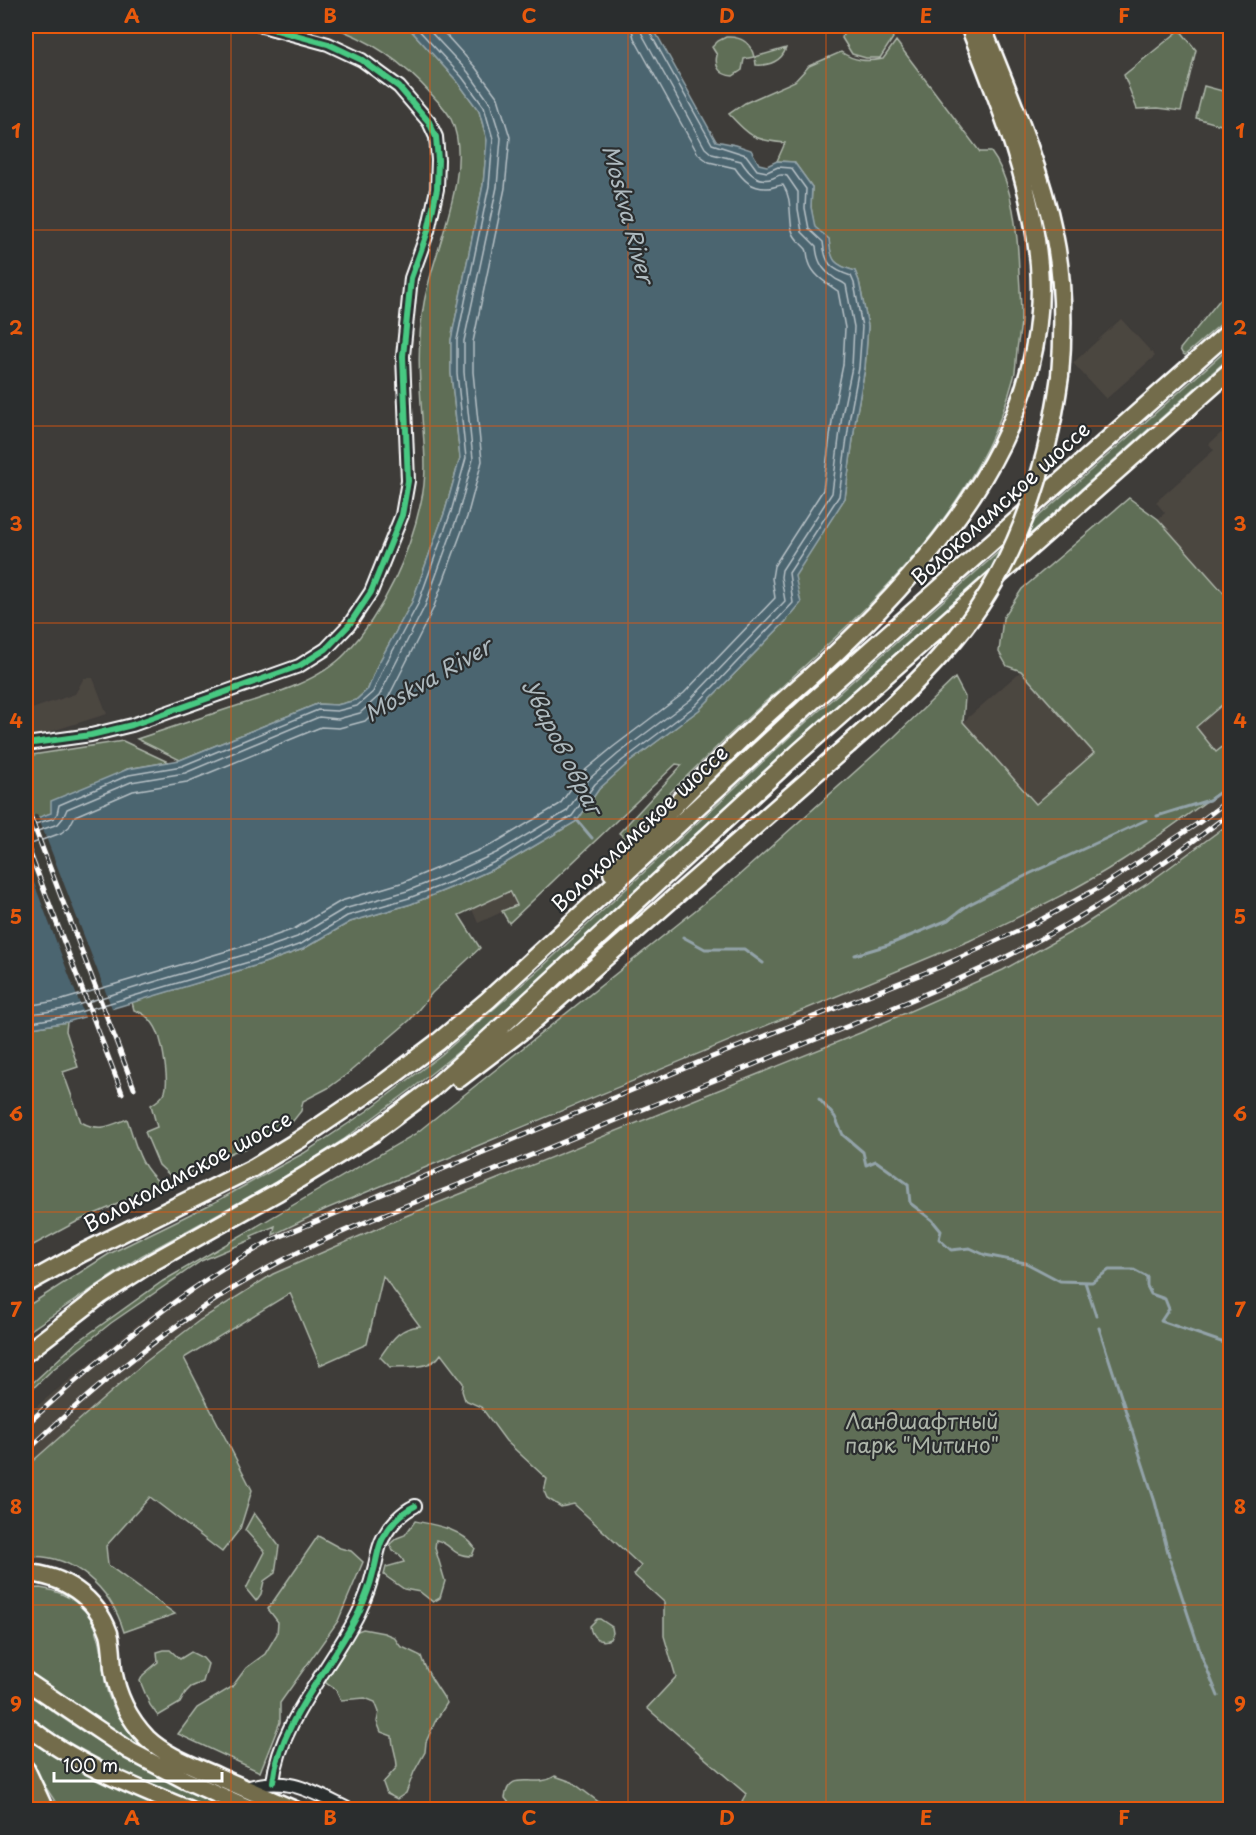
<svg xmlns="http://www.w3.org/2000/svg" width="1256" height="1835" font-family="'Playpen Sans',sans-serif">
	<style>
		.built { fill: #4c4641 }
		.green { fill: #5e6e56; stroke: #aeb6aa; stroke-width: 1.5 }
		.water { fill: #4b6570; stroke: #93a3a9; stroke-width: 1.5 }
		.pier { fill: #3e3c39 }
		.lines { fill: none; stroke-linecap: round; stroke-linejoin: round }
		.shore { stroke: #b7c1c6; stroke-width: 1.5 }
		.stream { stroke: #93a3a9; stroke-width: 3 }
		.minor-casing { stroke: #fff; stroke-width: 16 }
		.major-casing { stroke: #fff; stroke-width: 21 }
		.minor { stroke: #2a2d2e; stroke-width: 12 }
		.major { stroke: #736c4b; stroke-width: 16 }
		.rail-casing { stroke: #fff; stroke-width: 5 }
		.rail { stroke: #2a2d2e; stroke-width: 3; stroke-dasharray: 9; stroke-linecap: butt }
		.major-bridge-casing { stroke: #fff; stroke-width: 21; stroke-linecap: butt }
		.major-bridge { stroke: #736c4b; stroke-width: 16 }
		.cycleway-casing { stroke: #2a2d2e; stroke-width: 10 }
		.cycleway { stroke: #46c982; stroke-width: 6 }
		.grid { fill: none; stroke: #e8590c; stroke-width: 1.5; stroke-opacity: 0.55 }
		.labels { text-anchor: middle; stroke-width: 4.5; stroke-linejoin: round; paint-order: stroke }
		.street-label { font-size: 21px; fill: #fff; stroke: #2a2d2e }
		.park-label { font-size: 21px; fill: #aeb6aa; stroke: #2a2d2e }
		.water-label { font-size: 22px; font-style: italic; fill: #aebabf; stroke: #2a2d2e }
		.neatline { fill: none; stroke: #e8590c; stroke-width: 2 }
		.grid-label { font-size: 20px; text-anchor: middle; font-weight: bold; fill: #e8590c }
	</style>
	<rect width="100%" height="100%" fill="#3e3c39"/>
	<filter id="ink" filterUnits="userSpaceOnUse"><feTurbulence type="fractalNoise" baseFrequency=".0167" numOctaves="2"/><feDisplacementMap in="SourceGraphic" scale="12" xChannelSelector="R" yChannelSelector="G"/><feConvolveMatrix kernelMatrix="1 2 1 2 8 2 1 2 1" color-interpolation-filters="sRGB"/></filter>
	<g filter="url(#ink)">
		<path class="built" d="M1121,319L1155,356L1106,399L1073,363Z
			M1230,425V600L1158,519L1165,513L1156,502L1214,450L1209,444Z
			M1021,671L1094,753L1035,804L963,722Z
			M84,678H93L107,714L26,739V711L75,694Z
			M1230,698V741L1217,752L1196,727Z
			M1230,784V823L1147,884L1048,946L1003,970L860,1033L408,1215L273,1274L200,1320L144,1363L26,1467V1415L144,1319L192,1286L262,1245L282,1230L969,941L1057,898L1119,862L1175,826Z
			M510,891L517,905L478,923L472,909Z"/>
		<path class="green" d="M329,26H407L457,81L479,111L487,140L483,185L451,340V373L460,458L445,511L412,602L377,666L368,689L356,700L337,705L317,704L180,760L137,739C167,729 197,719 227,709C265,697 318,683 346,653C384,612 409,556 421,502C428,473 424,445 422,417C419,378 417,341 424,303C433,251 475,169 451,119C447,110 439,103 433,96C404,63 371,39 329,26Z
			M845,26H880L890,30L893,38L880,58H866L852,54L842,38Z
			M1180,30L1196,50L1181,111L1158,108L1137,109L1124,75Z
			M726,37C741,36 751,43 754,57L744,59L742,70L733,76C720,75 714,67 717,55L712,47L718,41Z
			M896,41L980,152H991C1013,181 1018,237 1019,273C1020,288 1021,303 1021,318C1021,329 1018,339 1017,350C1016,359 1016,368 1014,377C975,524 848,625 741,724C701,761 663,800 625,838L619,833L682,765L676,764L509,923L502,911L517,905L510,891L459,915L480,948L432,993L410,1020L346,1075L328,1088L303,1101L301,1111L293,1121L256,1140L246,1148L233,1152L175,1180L159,1165L145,1132L157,1127L151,1105C156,1102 162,1098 165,1092C168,1083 166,1073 165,1064C162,1042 158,1017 134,1010L132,1002L261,964L303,949L350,922L411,904L460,884L502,865L577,821L599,789L627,764L699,710L785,622L800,603L794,576L845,498L856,417L865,369L868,326L859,281L855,271C834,265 830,261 829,239L814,227L811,207L812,187L794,162L777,161L785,143C754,140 750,137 729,114L745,103L795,81L809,66L841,52C854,61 867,62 883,59Z
			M786,48C782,61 769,66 756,65L755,57Z
			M1204,86L1230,93V132L1221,125L1196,118Z
			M1230,287V307L1226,313L1229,317L1185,355L1182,353L1180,349Z
			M1230,347V357L800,738L483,1032L413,1088L343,1140L285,1177L141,1256L26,1333V1307L109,1254L217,1201L304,1153L367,1111L441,1055L542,967L795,732Z
			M1129,498L1158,519L1230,600V698L1196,727L1216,752L1230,741V784C1194,810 1159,837 1121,861C1073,892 1020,916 969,941L326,1209L273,1235L275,1226L251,1236L253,1239L201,1261L111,1323L51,1371L26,1395V1389L76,1343L163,1281L415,1134L737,877L894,737L955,678L965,697L963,722L1036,804L1094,753L1021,671L1007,666L999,652L1003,618L1022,589Z
			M123,741L168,762L127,769L52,813L26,822V756Z
			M1230,823V1809H752L742,1801L746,1794L647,1708L676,1677L664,1636V1602L634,1575L641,1566L574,1504L561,1507L547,1498L544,1491L547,1479L506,1441L481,1407L465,1400L462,1391L463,1383L441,1354C431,1370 408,1366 390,1367L380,1357C392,1340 398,1328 420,1326L383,1276L367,1344L320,1365L290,1293L184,1358L252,1490L240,1529L222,1552L150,1497L106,1546L108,1565L175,1614L124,1632C111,1588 72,1552 26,1557V1467L144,1363L200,1320L273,1274L408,1215L860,1033L1003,970L1082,926L1147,884Z
			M67,1022L66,1031L78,1067L63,1072L81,1122C99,1132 109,1126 127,1119C137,1147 138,1165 162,1185L78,1221L26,1249V1029Z
			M254,1513L279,1546L275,1573L264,1581L261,1594L256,1601L246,1589L265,1552L245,1530Z
			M415,1521C437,1525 462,1529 475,1548L472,1556C450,1556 453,1544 436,1540L435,1548L445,1581L440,1598L433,1602L420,1592L404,1589L384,1575L386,1567L404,1562L400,1555L393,1551L390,1544L397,1538L405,1535Z
			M318,1536L340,1548L351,1551L363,1562L338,1621L280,1703V1722L260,1772L178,1734L197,1708L232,1687L246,1668L265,1654L277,1634L278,1622L268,1609Z
			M40,1588C69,1592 92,1609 99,1639C104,1657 102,1676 108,1694C116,1717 130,1735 148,1750L147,1753L47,1688L38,1701C98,1744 160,1781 228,1809H211L120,1771L48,1731L26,1713V1589Z
			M597,1619H600L612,1627L613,1633L610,1639C600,1644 591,1637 590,1626Z
			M363,1629L384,1633L394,1637L400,1646L421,1656C426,1674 438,1687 447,1703L435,1722L426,1742L425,1752L414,1772L406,1793L397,1799L387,1794L383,1783L397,1767C397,1756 392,1747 392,1736L381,1732L377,1722L379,1712L375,1702L365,1698L341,1700L336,1690L326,1683V1678L342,1656L355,1632Z
			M164,1650H170L180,1659L191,1652L203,1658L208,1664L203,1682L191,1687L186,1692L180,1703L158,1716L150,1705L140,1681L143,1675L158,1662L157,1652Z
			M26,1737L80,1770L165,1809H60L26,1757Z
			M555,1776L572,1782L608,1809H541L532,1806L527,1809H508L511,1805L505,1798C509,1767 535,1790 555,1776Z"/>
		<path class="water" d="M407,26H652L716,141L736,145L751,150L759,164L767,166L777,161L794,162L812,187L811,207L815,227L829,239C831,261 834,265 855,271L859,281L868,326L865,368L856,417L845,498L795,576L801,603L785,622L699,710L627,764L599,789L577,821L502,865L460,884L411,904L350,922L303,949L261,964L67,1022L26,1029V822L51,813V801L128,769L180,760L317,704L337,705L356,700L368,689L377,666L412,602L445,511L460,458L451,373V340L483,185L487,140L479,111L457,81Z"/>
		<path class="pier" d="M37,814L113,1011L86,1020L26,862V819Z"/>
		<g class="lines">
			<path class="shore" d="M26,827L54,818L57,814L59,805L129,775L182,766L318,710L337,711L357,706L373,692L383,669L418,604L451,512L466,458L457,373V340L489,186L493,139L484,107L462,77L415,26
				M26,835L58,824L63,818L67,809L131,782L185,773L319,717L338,719L360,713L379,696L425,606L458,515L473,459L464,372V341L497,187L501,138L490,103L468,72L425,26
				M26,844L34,843L61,833L69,827L75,816L133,791L187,782L321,727L339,728L365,721L387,700L433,609L467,517L482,461L473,372V342L505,188L510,137L498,98L475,67L438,26
				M26,1006L62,1000L254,943L294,929L341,901L404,882L491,845L560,804L583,772L613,747L684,693L775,598L772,578L774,566L823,490L833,414L843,365L845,328L838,291C828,284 813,276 809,262C807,257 808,252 806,249C800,242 794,239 792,230C789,214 792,198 783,185C778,185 773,188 768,188C752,189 743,180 735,168L709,162L698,154L634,38L631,26
				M26,1015L64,1009L257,951L297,937L344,909L407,891L455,872L496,853L567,811L589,779L618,754L690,700L785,601L781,577L782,570L832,493L842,415L852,367L854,327L846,285C842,281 837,281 833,277C821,269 817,259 816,246L802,232L798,209V192L787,176C781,174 779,175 773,178C758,184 748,172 741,161L712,154L705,148L642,34L640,26
				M26,1023L66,1016L259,959L301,944L347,916L409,898L458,879L499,860L572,816L595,784L623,760L695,706L793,603L789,573L839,496L850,416L859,368L862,327L854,283L851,276C830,269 825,263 823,242L809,229L805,208L806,189L791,168L778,167L767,172L757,170L746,155L712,144L649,31L648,26"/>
			<path class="stream" d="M1157,816L1209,800L1230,785
				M576,819L592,838
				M683,937L705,949H744L763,963
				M855,955L888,945L948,920L968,905L1029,874L1146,820
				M819,1099L835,1117L843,1135L863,1152L866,1165L876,1161L908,1184L910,1203L932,1220L941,1231L939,1239L951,1250L970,1248L985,1255L1026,1263L1060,1281L1092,1282L1109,1270H1134L1147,1277V1286L1151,1294L1165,1299L1169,1309L1161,1321L1230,1345
				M1085,1282L1096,1316
				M1099,1328L1155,1502L1169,1556
				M1170,1560L1202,1657L1218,1696"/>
			<g class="minor-casing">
				<path id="minor" d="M26,744L91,735L132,725L299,666L326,649L349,625L371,592L402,515L408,481L403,356L411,278L428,231L437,189L438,160L436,137L429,122L399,87L362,60L328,44L262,26
					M273,1782C280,1721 332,1667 359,1612C365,1599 370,1586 373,1573C377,1561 377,1549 383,1538C390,1525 402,1512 415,1506
					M246,1788C289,1775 312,1792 350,1810"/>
			</g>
			<g class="major-casing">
				<path id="major" d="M982,26C1009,94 1039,162 1054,234C1064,281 1064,329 1060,376
					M612,873C661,818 712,766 766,716C790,694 815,673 838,651C944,550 1051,421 1039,265C1032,183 999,102 969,26
					M459,1079L522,1031L848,745
					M366,1138L432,1089L475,1051L799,752L1230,371
					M26,1284L82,1253L253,1168L299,1140L385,1082L438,1042L488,1000L808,705L1230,331
					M26,1353L101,1295L151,1263L278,1192L374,1133
					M26,1573C63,1575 96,1597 109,1633C112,1644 112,1658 113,1669C117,1695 129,1719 147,1738C167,1757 195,1766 219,1777C244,1788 269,1799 295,1810
					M26,1681L130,1751L185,1780L253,1810
					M26,1725C73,1763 134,1787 190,1810
					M26,1769L45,1810"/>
			</g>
			<use href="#minor" class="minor"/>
			<use href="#major" class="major"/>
			<g class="rail-casing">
				<path id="rail" d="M26,805L134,1088
					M26,843L122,1093
					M26,1425C102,1356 183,1288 274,1239L702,1061L942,966L1037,922L1102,886L1197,824L1230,799
					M26,1452C97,1384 174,1321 261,1272C332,1232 412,1204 488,1173C575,1137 662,1101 750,1066C835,1031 922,998 1004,958C1084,918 1160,868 1230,813"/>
			</g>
			<use href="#rail" class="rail"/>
			<g class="major-bridge-casing">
				<path id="major-bridge" d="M848,745C886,712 923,678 955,639C1017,565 1047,470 1060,376"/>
			</g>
			<use href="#major-bridge" class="major-bridge"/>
			<g class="cycleway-casing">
				<path id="cycleway" d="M26,744L91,735L132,725L299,666L326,649L349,625L371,592L402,515L408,481L403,356L411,278L428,231L437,189L438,160L436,137L429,122L399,87L362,60L328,44L262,26
					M273,1782C280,1721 332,1667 359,1612C365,1599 370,1586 373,1573C377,1561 377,1549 383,1538C390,1525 402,1512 415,1506"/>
			</g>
			<use href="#cycleway" class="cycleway"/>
		</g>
	</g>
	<path class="grid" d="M231,26V1810M430,26V1810M628,26V1810M826,26V1810M1025,26V1810M26,230H1230M26,426H1230M26,623H1230M26,819H1230M26,1016H1230M26,1212H1230M26,1409H1230M26,1605H1230"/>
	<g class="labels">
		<g class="street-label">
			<text transform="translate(1001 504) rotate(-42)" y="7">Волоколамское шоссе</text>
			<text transform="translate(640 829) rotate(-43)" y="7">Волоколамское шоссе</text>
			<text transform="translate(188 1172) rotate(-28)" y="7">Волоколамское шоссе</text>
		</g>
		<g class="park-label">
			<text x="922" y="1429">Ландшафтный<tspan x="922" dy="24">парк "Митино"</tspan></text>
		</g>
		<g class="water-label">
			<text transform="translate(628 214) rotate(75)" y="8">Moskva River</text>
			<text transform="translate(428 680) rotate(-30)" y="8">Moskva River</text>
			<text transform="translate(562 747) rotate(63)" y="8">Уваров овраг</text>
		</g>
	</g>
	<rect width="1256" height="1835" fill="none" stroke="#2a2d2e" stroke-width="66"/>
	<path d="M54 1772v9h168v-9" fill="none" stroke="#ffffff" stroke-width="3"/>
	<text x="63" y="1772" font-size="18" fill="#ffffff" stroke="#2a2d2e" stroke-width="4.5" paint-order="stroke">100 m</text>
	<rect x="33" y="33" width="1190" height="1769" class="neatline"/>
	<g class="grid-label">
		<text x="132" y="23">A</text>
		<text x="330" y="23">B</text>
		<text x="529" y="23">C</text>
		<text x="727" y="23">D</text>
		<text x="926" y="23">E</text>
		<text x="1124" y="23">F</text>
		<text x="16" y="138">1</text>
		<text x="1240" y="138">1</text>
		<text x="16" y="335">2</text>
		<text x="1240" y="335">2</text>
		<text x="16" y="531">3</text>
		<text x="1240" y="531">3</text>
		<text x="16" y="728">4</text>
		<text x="1240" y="728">4</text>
		<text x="16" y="924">5</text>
		<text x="1240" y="924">5</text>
		<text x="16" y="1121">6</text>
		<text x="1240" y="1121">6</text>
		<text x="16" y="1317">7</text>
		<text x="1240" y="1317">7</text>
		<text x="16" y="1514">8</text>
		<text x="1240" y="1514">8</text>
		<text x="16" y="1711">9</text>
		<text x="1240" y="1711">9</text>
		<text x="132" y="1825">A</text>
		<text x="330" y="1825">B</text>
		<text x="529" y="1825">C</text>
		<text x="727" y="1825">D</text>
		<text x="926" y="1825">E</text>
		<text x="1124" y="1825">F</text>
	</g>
</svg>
